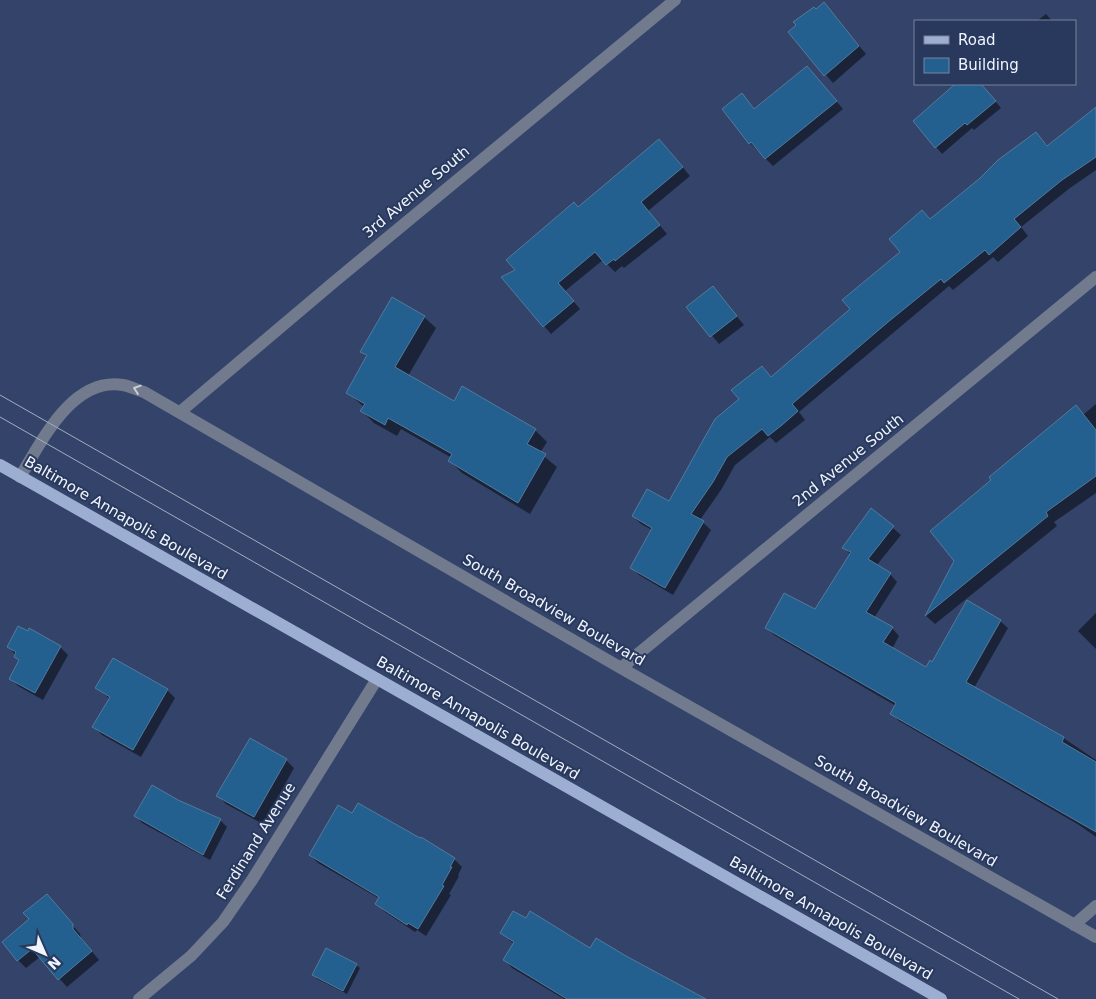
<svg xmlns="http://www.w3.org/2000/svg" width="1096" height="999" font-family="'DejaVu Sans',sans-serif">
	<style>
		.shadow { fill: #0007 }
		.building { fill: #23608f; stroke: #547a9b }
		.lines { fill: none; stroke-linecap: round; stroke-linejoin: round }
		.minor { stroke: #727a8d; stroke-width: 12 }
		.major { stroke: #9daed3; stroke-width: 12 }
		.tram { stroke: #a4adc2; stroke-width: 1 }
		.oneway { stroke: #cacfdb }
		.labels { text-anchor: middle; stroke-width: 4; stroke-linejoin: round; paint-order: stroke }
		.street-label { font-size: 15px; fill: #eff4fd; stroke: #29395d }
	</style>
	<rect width="100%" height="100%" fill="#334369"/>
	<path class="shadow" d="M824,4L866,54L833,83L789,33Z
		M1046,14L1052,21H1037Z
		M814,75L843,109L773,166L750,143L742,95L755,110Z
		M957,84H981L1001,108L974,130L972,128L942,154L915,121Z
		M1096,108V170L1070,188L1021,227L1028,236L998,262L993,257L953,290L949,286L799,412L805,420L776,443L770,437L735,465L721,490L700,520L711,530L673,595L639,575L631,567L652,530L641,524L633,516L669,503L772,378L852,309L931,220L1036,134L1048,146Z
		M667,148L690,176L648,211L667,234L624,268L622,266L615,272L603,260L565,291L580,309L551,334L544,326L517,271L579,209Z
		M713,288L744,325L719,344L688,307Z
		M424,317L436,328L408,376L454,402L535,430L547,442L540,453L557,467L530,514L462,473L450,461L452,458L401,429L397,436L374,423L362,411L364,407L347,392L367,357L362,351Z
		M1096,404V493L1054,522L1057,526L935,624L926,616L956,561L1083,415Z
		M872,510L901,535L876,566L890,574L897,582L874,618L892,628L899,636L892,649L926,669L932,663L1000,621L1008,628L974,688L1062,737L1096,760V837L1079,825L899,721L892,714L896,706L774,635L766,628L816,610L851,555L844,547Z
		M1096,613V649L1078,631Z
		M9,647H60L68,655L43,700L18,686L10,678L20,661Z
		M97,688L167,690L175,698L141,757L102,735L94,727L110,699Z
		M286,760L294,768L263,824L226,804L218,796Z
		M177,801L221,821L227,827L210,860L142,823L136,816Z
		M353,815L420,840L454,859L462,867L458,875L459,876L449,894L451,895L426,936L417,930L415,932L385,912L377,904L380,899L318,863L310,855Z
		M54,904L80,934L81,938L99,960L67,987L40,957L26,968L18,960L31,919Z
		M501,933L590,950L699,999H564L512,968L505,960L514,944Z
		M356,965L360,968L347,994L317,979L314,975Z"/>
	<path class="building" d="M824,2L859,46L824,76L788,32L796,25L793,22L814,7L816,9Z
		M807,66L837,101L765,159L751,142L749,144L722,109L742,93L754,109Z
		M955,84H981L996,101L967,125L965,123L935,148L913,121Z
		M1096,107V157L1062,180L1014,219L1021,227L989,255L985,250L944,283L941,279L888,322L792,404L798,411L782,425L768,436L762,429L727,457L713,482L691,514L704,521L665,588L630,568L652,528L632,516L647,489L669,501L715,419L739,399L731,390L762,366L771,377L850,309L842,300L900,252L889,239L922,210L930,219L979,179L998,160L1036,132L1047,146Z
		M659,139L683,167L641,202L660,225L615,261L614,259L606,265L595,252L558,283L574,301L543,327L501,277L515,270L506,260L574,202L578,207Z
		M713,286L737,316L710,337L686,307Z
		M392,297L425,316L395,367L454,401L462,386L536,429L527,444L546,454L518,503L448,461L452,454L388,418L385,425L360,411L365,404L346,393L367,355L360,352Z
		M1076,405L1096,430V476L1046,512L1048,516L925,616L954,561L930,531L991,480L989,477Z
		M871,508L894,526L868,559L891,573L866,612L893,627L883,642L926,667L930,660L932,662L967,600L1001,620L966,682L1064,737L1062,742L1096,762V832L890,714L896,703L765,628L784,593L815,609L851,552L842,548Z
		M18,626L28,631L29,628L61,646L35,693L9,679L19,660L14,657L16,652L7,647Z
		M113,658L168,689L133,750L92,727L110,697L95,688Z
		M250,738L287,759L254,817L216,796Z
		M152,785L178,800L221,819L203,855L134,816Z
		M358,803L420,838L421,837L455,858L450,867H452L442,885L444,886L418,929L408,923L407,925L375,904L379,897L309,855L338,805L352,813Z
		M47,894L73,924V929L92,951L58,980L32,949L17,961L2,942L29,919L23,913Z
		M513,911L526,918L530,911L590,948L596,938L626,956L706,999H567L503,960L514,942L500,933Z
		M326,948L357,964L343,991L312,975Z"/>
	<g class="lines">
		<path class="minor" d="M180,412L334,282L675,0
			M20,477C42,441 72,377 123,385C130,386 137,390 144,392L621,668L1096,937
			M621,668L1096,277
			M1074,925L1096,906
			M139,999L191,956L223,922L252,880L377,679"/>
		<path class="major" d="M0,465L941,999"/>
		<path class="tram" d="M0,395L1058,999
			M0,417L1019,999"/>
	</g>
	<defs><path id="oneway-chevron" d="M-2-3.5L2.5 0L-2 3.5" fill="none" stroke-width="1.6" stroke-linecap="round" stroke-linejoin="round" transform="scale(1.25)"/></defs>
	<use class="oneway" href="#oneway-chevron" transform="translate(137 389) rotate(-161)"/>
	<g class="labels">
		<g class="street-label">
			<text transform="translate(416 192) rotate(-40)" y="5">3rd Avenue South</text>
			<text transform="translate(848 460) rotate(-39)" y="5">2nd Avenue South</text>
			<text transform="translate(126 518) rotate(30)" y="5">Baltimore Annapolis Boulevard</text>
			<text transform="translate(554 610) rotate(30)" y="5">South Broadview Boulevard</text>
			<text transform="translate(478 718) rotate(30)" y="5">Baltimore Annapolis Boulevard</text>
			<text transform="translate(906 811) rotate(30)" y="5">South Broadview Boulevard</text>
			<text transform="translate(256 841) rotate(-58)" y="5">Ferdinand Avenue</text>
			<text transform="translate(831 918) rotate(30)" y="5">Baltimore Annapolis Boulevard</text>
		</g>
	</g>
	<rect x="914" y="20" width="162" height="65" fill="#29395d" stroke="#78849d"/>
	<rect x="924" y="36" width="25" height="8" fill="#9daed3" stroke="#78849d"/>
	<text x="958" y="45" font-size="15" fill="#eff4fd">Road</text>
	<rect x="924" y="58" width="25" height="15" fill="#23608f" stroke="#78849d"/>
	<text x="958" y="70" font-size="15" fill="#eff4fd">Building</text>
	<g transform="translate(45 954) rotate(135)" stroke="#29395d" stroke-width="4" paint-order="stroke">
	<path d="M0-4L9 19L0 12L-9 19Z" fill="#eff4fd"/>
	<text y="-8" font-size="14" font-weight="bold" text-anchor="middle" fill="#eff4fd">N</text>
	</g>
</svg>
